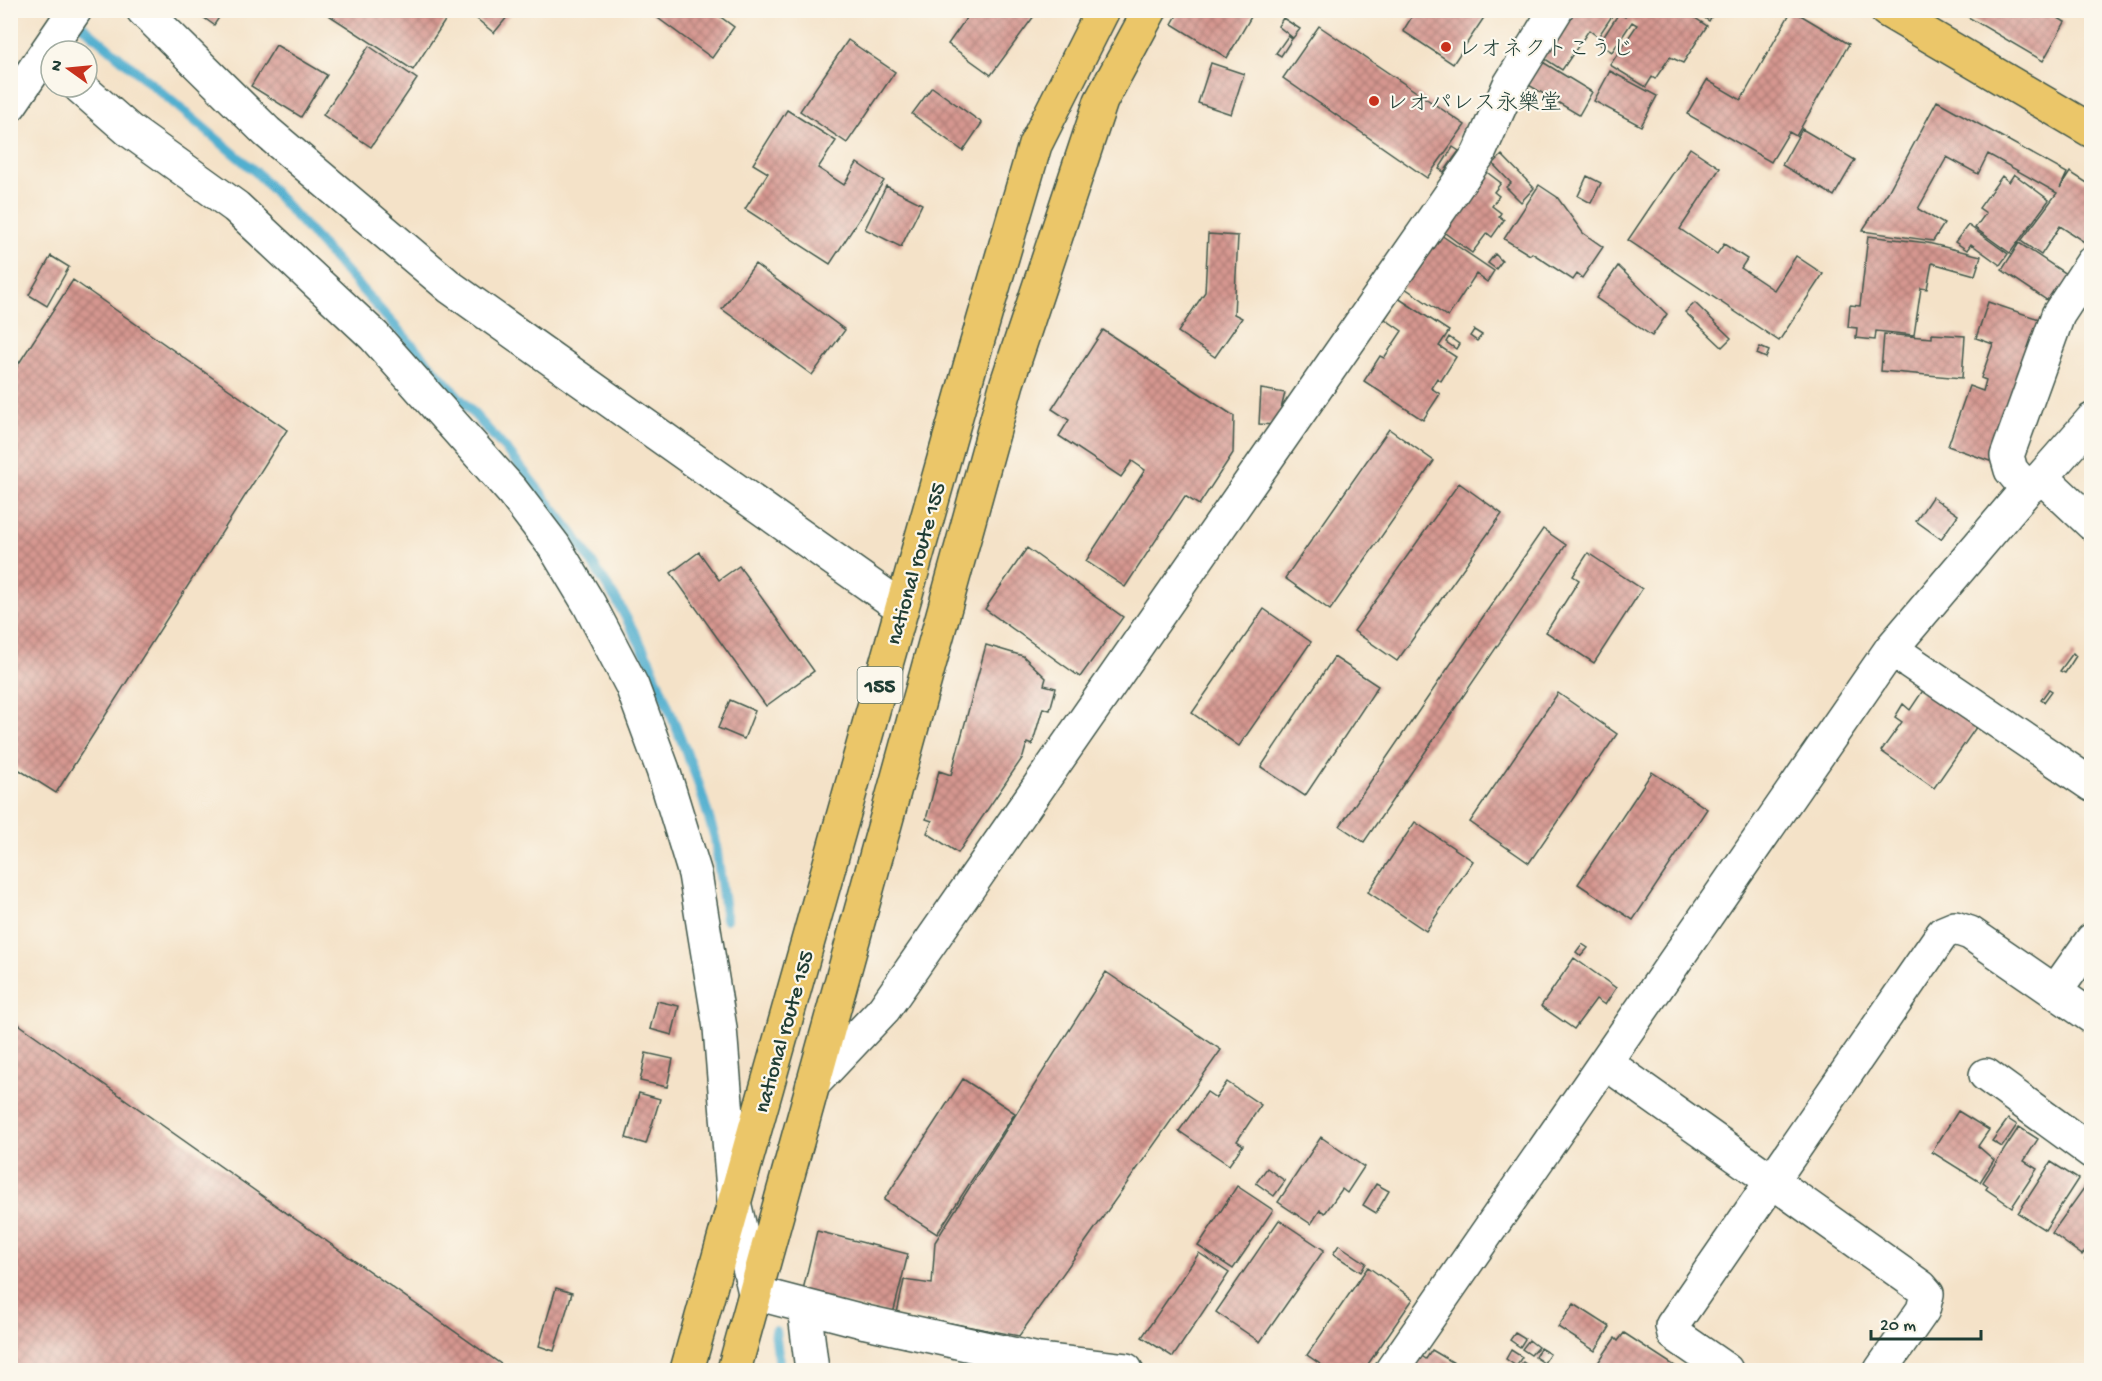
<svg xmlns="http://www.w3.org/2000/svg" width="2102" height="1381" font-family="'Gochi Hand','Klee One',sans-serif">
	<style>
		.lines { fill: none; stroke-linecap: round; stroke-linejoin: round }
		.stream { stroke: #51afcf; stroke-width: 10 }
		.building { fill: url(#building-cross-hatch) }
		.minor-casing { stroke: #3f564a; stroke-width: 36 }
		.major-casing { stroke: #3f564a; stroke-width: 36 }
		.highway-casing { stroke: #3f564a; stroke-width: 36 }
		.minor { stroke: #fff; stroke-width: 33 }
		.major { stroke: #ebc669; stroke-width: 33 }
		.highway { stroke: #ebc669; stroke-width: 33 }
		.poi-dot { fill: #c8321e; stroke: #fbf7ec; stroke-width: 2 }
		.labels { text-anchor: middle; stroke-width: 4.5; stroke-linejoin: round; paint-order: stroke }
		.shield { fill: #fbf7ec; stroke: #61756b; stroke-width: 1.5 }
		.shield-label { font-size: 21px; font-weight: bold; fill: #1f3d34 }
		.poi-label { font-size: 22px; fill: #1f3d34; stroke: #fbf7ec; text-anchor: start }
		.street-label { font-size: 22px; fill: #1f3d34; stroke: #fbf7ec }
	</style>
	<defs>
		<pattern id="building-cross-hatch" width="8" height="8" patternUnits="userSpaceOnUse" patternTransform="scale(1.5)"><rect width="8" height="8" fill="#d69790"/><path d="M0 0l8 8M0 8l8-8" fill="none" stroke="#ad7c76"/></pattern>
	</defs>
	<rect width="100%" height="100%" fill="#fbf7ec"/>
	<filter id="ink" filterUnits="userSpaceOnUse"><feTurbulence type="fractalNoise" baseFrequency=".0167" numOctaves="2"/><feDisplacementMap in="SourceGraphic" scale="12" xChannelSelector="R" yChannelSelector="G"/><feConvolveMatrix kernelMatrix="1 2 1 2 8 2 1 2 1" color-interpolation-filters="sRGB"/></filter>
	<filter id="wash" filterUnits="userSpaceOnUse"><feTurbulence type="fractalNoise" baseFrequency=".008" numOctaves="4" result="noise"/><feDisplacementMap in="SourceGraphic" scale="24" xChannelSelector="R" yChannelSelector="G"/><feGaussianBlur stdDeviation="1.35" result="paint"/><feColorMatrix in="noise" values="0 0 0 0 0 0 0 0 0 0 0 0 0 0 0 0 0 1.4 0 .05"/><feComposite in="paint" operator="in"/></filter>
	<g filter="url(#wash)">
		<rect width="100%" height="100%" fill="#f4e2c8"/>
		<g class="lines">
			<path class="stream" d="M73,18L257,173L510,454L573,534L617,601L650,662L697,779L715,838L726,919
				M775,1331L780,1370"/>
		</g>
		<g id="blocks">
			<path class="building" d="M193,10H224L214,25Z
				M321,10H452L413,70Z
				M466,10H513L494,33Z
				M652,10H711L734,27L712,58L651,13Z
				M972,10L1037,12L991,75L948,44Z
				M1180,10H1255L1227,58L1172,24Z
				M1416,10H1489L1453,64L1403,31Z
				M1564,10H1616L1598,37L1589,30L1562,70L1536,53Z
				M1622,10H1683L1707,26L1683,63L1670,57L1655,79L1652,77L1646,87L1610,65L1637,25L1632,22L1612,52L1599,44L1619,13L1625,17L1627,14Z
				M1699,10H1715L1709,21L1697,13Z
				M1792,10L1849,44L1796,136L1789,132L1771,162L1687,114L1707,80L1741,100Z
				M1971,10H2045L2065,22L2043,61L1968,17Z
				M1283,18L1300,29L1293,38L1278,26Z
				M1319,26L1465,125L1427,178L1283,78Z
				M1288,36L1292,39L1281,56L1276,53Z
				M848,40L895,72L847,143L800,111Z
				M276,45L327,75L301,117L251,86Z
				M369,46L417,79L371,147L323,115Z
				M1536,58L1592,92L1579,115L1522,81Z
				M1211,63L1244,74L1231,114L1198,103Z
				M1610,71L1657,96L1641,126L1594,101Z
				M932,87L982,123L963,151L912,114Z
				M1937,101L2067,173L2060,188L2070,172L2092,186V247L2060,226L2041,255L2021,241L2057,193L1988,154L1978,174L1947,157L1918,209L1944,224L1933,241L1862,231L1888,192Z
				M787,110L836,141L818,168L844,185L857,163L884,181L830,264L745,209L768,173L753,164Z
				M1802,129L1855,160L1834,196L1782,165Z
				M1453,147L1459,151L1444,172L1439,169Z
				M1690,148L1720,168L1680,229L1717,254L1724,244L1747,259L1741,268L1774,290L1796,256L1823,274L1779,341L1628,240Z
				M1502,155L1534,188L1521,202L1506,187L1511,183L1493,164Z
				M1484,170L1501,183L1494,192L1499,196L1492,206L1501,213L1499,216L1504,220L1492,237L1487,233L1472,253L1441,230Z
				M2014,174L2049,200L2010,253L1975,228L1986,213L1979,208L2002,176L2009,182Z
				M1587,176L1601,183L1591,203L1578,196Z
				M1539,185L1557,197L1583,233L1603,247L1582,278L1577,274L1573,280L1532,253L1530,255L1504,239Z
				M886,186L922,204L901,247L865,229Z
				M1968,225L2008,254L2000,265L1971,244L1967,250L1955,242Z
				M1438,233L1494,271L1487,282L1476,274L1448,317L1402,286Z
				M1208,234L1238,236L1234,314L1242,318L1215,357L1178,332L1205,292Z
				M1868,236L1928,243L1981,256L1975,275L1932,263L1927,289L1921,288L1914,335L1876,331L1875,340L1856,338L1857,328L1848,327L1850,305L1860,306Z
				M2019,243L2075,280L2057,307L2002,270Z
				M1495,254L1502,261L1496,269L1488,263Z
				M51,256L69,267L47,306L29,295Z
				M755,264L845,330L812,375L722,309Z
				M1618,266L1667,314L1652,336L1596,298Z
				M73,280L287,430L56,793L10,764V377Z
				M1398,298L1449,331L1439,346L1456,357L1441,381L1437,378L1431,388L1440,394L1423,420L1364,381L1380,356L1384,358L1402,331L1385,319Z
				M1988,302L2048,322L1998,464L1948,446L1969,386L1983,391L1986,380L1981,378L1993,344L1976,338Z
				M1695,303L1731,338L1722,347L1685,312Z
				M1103,330L1234,416L1233,453L1199,505L1185,496L1125,587L1086,561L1145,470L1132,461L1121,477L1059,436L1069,420L1052,409Z
				M1474,330L1482,335L1477,341L1470,336Z
				M1884,334L1932,338V334L1965,336L1962,378L1881,371Z
				M1449,337L1459,344L1456,349L1446,342Z
				M1760,347L1769,351L1766,358L1757,354Z
				M1261,389L1285,393L1277,425L1259,424Z
				M1389,429L1434,461L1330,610L1285,578Z
				M1459,483L1502,514L1397,661L1354,631Z
				M1932,497L1958,515L1941,539L1916,521Z
				M1543,529L1566,545L1364,842L1340,826Z
				M1027,548L1123,617L1080,677L985,609Z
				M699,552L719,580L739,566L814,671L766,706L671,573Z
				M1588,553L1642,589L1594,663L1546,632L1579,580L1573,576Z
				M1264,609L1311,642L1239,746L1192,713Z
				M986,645L1023,656L1046,678L1044,685L1056,688L1050,710L1043,708L1032,745L1027,743L1023,757L958,853L927,833L932,821L926,819L939,771L951,775Z
				M2073,653L2076,656L2065,673L2060,671Z
				M1334,657L1378,686L1305,796L1261,767Z
				M1924,689L1977,726L1934,788L1881,751L1902,722L1895,717L1903,704L1910,710Z
				M2049,689L2052,691L2044,702L2041,700Z
				M1558,693L1617,734L1529,863L1470,822Z
				M730,700L755,711L744,739L718,728Z
				M1652,772L1707,809L1633,920L1578,884Z
				M1415,822L1473,861L1426,931L1368,892Z
				M1582,944L1588,948L1581,956L1576,952Z
				M1574,958L1616,988L1605,1005L1596,999L1574,1029L1541,1006Z
				M1106,972L1221,1050L1019,1336L897,1313L904,1280L932,1284L935,1242Z
				M657,1001L679,1006L672,1035L650,1029Z
				M10,1018L505,1367L503,1370H10Z
				M646,1053L673,1059L667,1087L640,1081Z
				M963,1079L1015,1113L937,1234L884,1200Z
				M1227,1082L1261,1105L1237,1141L1243,1145L1229,1165L1179,1131L1207,1092L1216,1098Z
				M639,1093L660,1099L646,1144L626,1138Z
				M1958,1111L1989,1130L1978,1146L1994,1160L1980,1182L1932,1152Z
				M2008,1119L2017,1125L2002,1147L1992,1141Z
				M2019,1127L2038,1139L2024,1161L2037,1169L2012,1207L1986,1189L1988,1186L1983,1182Z
				M1321,1137L1364,1167L1347,1193L1342,1189L1325,1213L1320,1210L1311,1224L1278,1202Z
				M2051,1162L2078,1179L2045,1230L2018,1213Z
				M1267,1168L1285,1181L1274,1196L1256,1183Z
				M2089,1181L2092,1183V1242L2082,1255L2052,1233Z
				M1376,1184L1389,1191L1376,1213L1363,1205Z
				M1237,1186L1273,1210L1233,1269L1198,1246Z
				M1279,1220L1324,1250L1260,1342L1216,1312Z
				M817,1231L908,1254L893,1314L802,1294Z
				M1339,1245L1366,1263L1361,1272L1333,1254Z
				M2092,1250V1264L2085,1259Z
				M1199,1253L1229,1273L1173,1357L1142,1337Z
				M1368,1267L1413,1299L1364,1370H1329L1307,1355Z
				M556,1288L572,1293L554,1351L539,1346Z
				M1574,1304L1610,1327L1595,1351L1558,1327Z
				M1515,1333L1525,1339L1520,1347L1510,1340Z
				M1624,1333L1681,1370H1593L1615,1338L1618,1341Z
				M1529,1340L1538,1347L1531,1355L1522,1349Z
				M1540,1348L1550,1354L1544,1363L1535,1357Z
				M1432,1350L1466,1370H1410L1419,1354L1426,1359Z
				M1511,1350L1522,1357L1516,1366L1506,1359Z
				M1523,1362L1533,1369L1532,1370L1518,1368Z"/>
		</g>
	</g>
	<g filter="url(#ink)">
		<use href="#blocks" fill-opacity="0" stroke="#3f564a" stroke-width="1.5"/>
		<g class="lines">
			<g class="minor-casing">
				<path id="minor" d="M143,10L267,132L450,287L901,607
					M80,87L129,130L236,207L374,336L512,491L554,546L589,604L632,686L663,770L695,874L720,1028L734,1202L755,1293L866,1322L1039,1360L1126,1370
					M10,105L75,10
					M2042,477L2092,524
					M2027,489L2042,477L2092,420
					M1891,649L2092,785
					M2055,992L2092,940
					M1606,1063L1921,1287L1927,1294L1923,1310L1881,1370
					M1986,1075L2092,1152
					M813,1084L884,1009L1478,155L1509,86L1556,10
					M804,1306L812,1370
					M1392,1370L1891,649L2027,489L2011,470L2007,456L2058,315L2092,263
					M1726,1370L1674,1334L1672,1326L1943,933L1955,928L1970,933L2092,1017"/>
			</g>
			<g class="major-casing">
				<path id="major" d="M1886,10L2092,131"/>
			</g>
			<g class="highway-casing">
				<path id="highway" d="M687,1370L971,363L1035,145L1103,10
					M734,1370L1007,383L1101,101L1150,10"/>
			</g>
			<use href="#minor" class="minor"/>
			<use href="#major" class="major"/>
			<use href="#highway" class="highway"/>
		</g>
	</g>
	<g class="poi-dot">
		<circle cx="1446" cy="47" r="6"/>
		<circle cx="1374" cy="101" r="6"/>
	</g>
	<g class="labels">
		<rect class="shield" x="857.5" y="667" width="45" height="36" rx="4.5"/>
		<g class="shield-label">
			<text x="880" y="692">155</text>
		</g>
		<g class="poi-label">
			<text x="1458" y="55">レオネクトこうじ</text>
			<text x="1386" y="109">レオパレス永樂堂</text>
		</g>
		<g class="street-label">
			<text transform="translate(914 563) rotate(-74)" y="8">national route 155</text>
			<text transform="translate(782 1031) rotate(-74)" y="8">national route 155</text>
		</g>
	</g>
	<rect width="2102" height="1381" fill="none" stroke="#fbf7ec" stroke-width="36"/>
	<g transform="translate(69 69) rotate(285)"><circle r="28" fill="#fbf7ec" stroke="#a3ada2" stroke-width="1.5"/>
	<path d="M0-4.5L10 22L0 15L-10 22Z" fill="#c8321e"/>
	<text y="-9" font-size="16" font-weight="bold" text-anchor="middle" fill="#1f3d34">N</text>
	</g>
	<path d="M1871 1330v9h110v-9" fill="none" stroke="#1f3d34" stroke-width="3"/>
	<text x="1880" y="1330" font-size="18" fill="#1f3d34" stroke="#fbf7ec" stroke-width="4.5" paint-order="stroke">20 m</text>
</svg>
